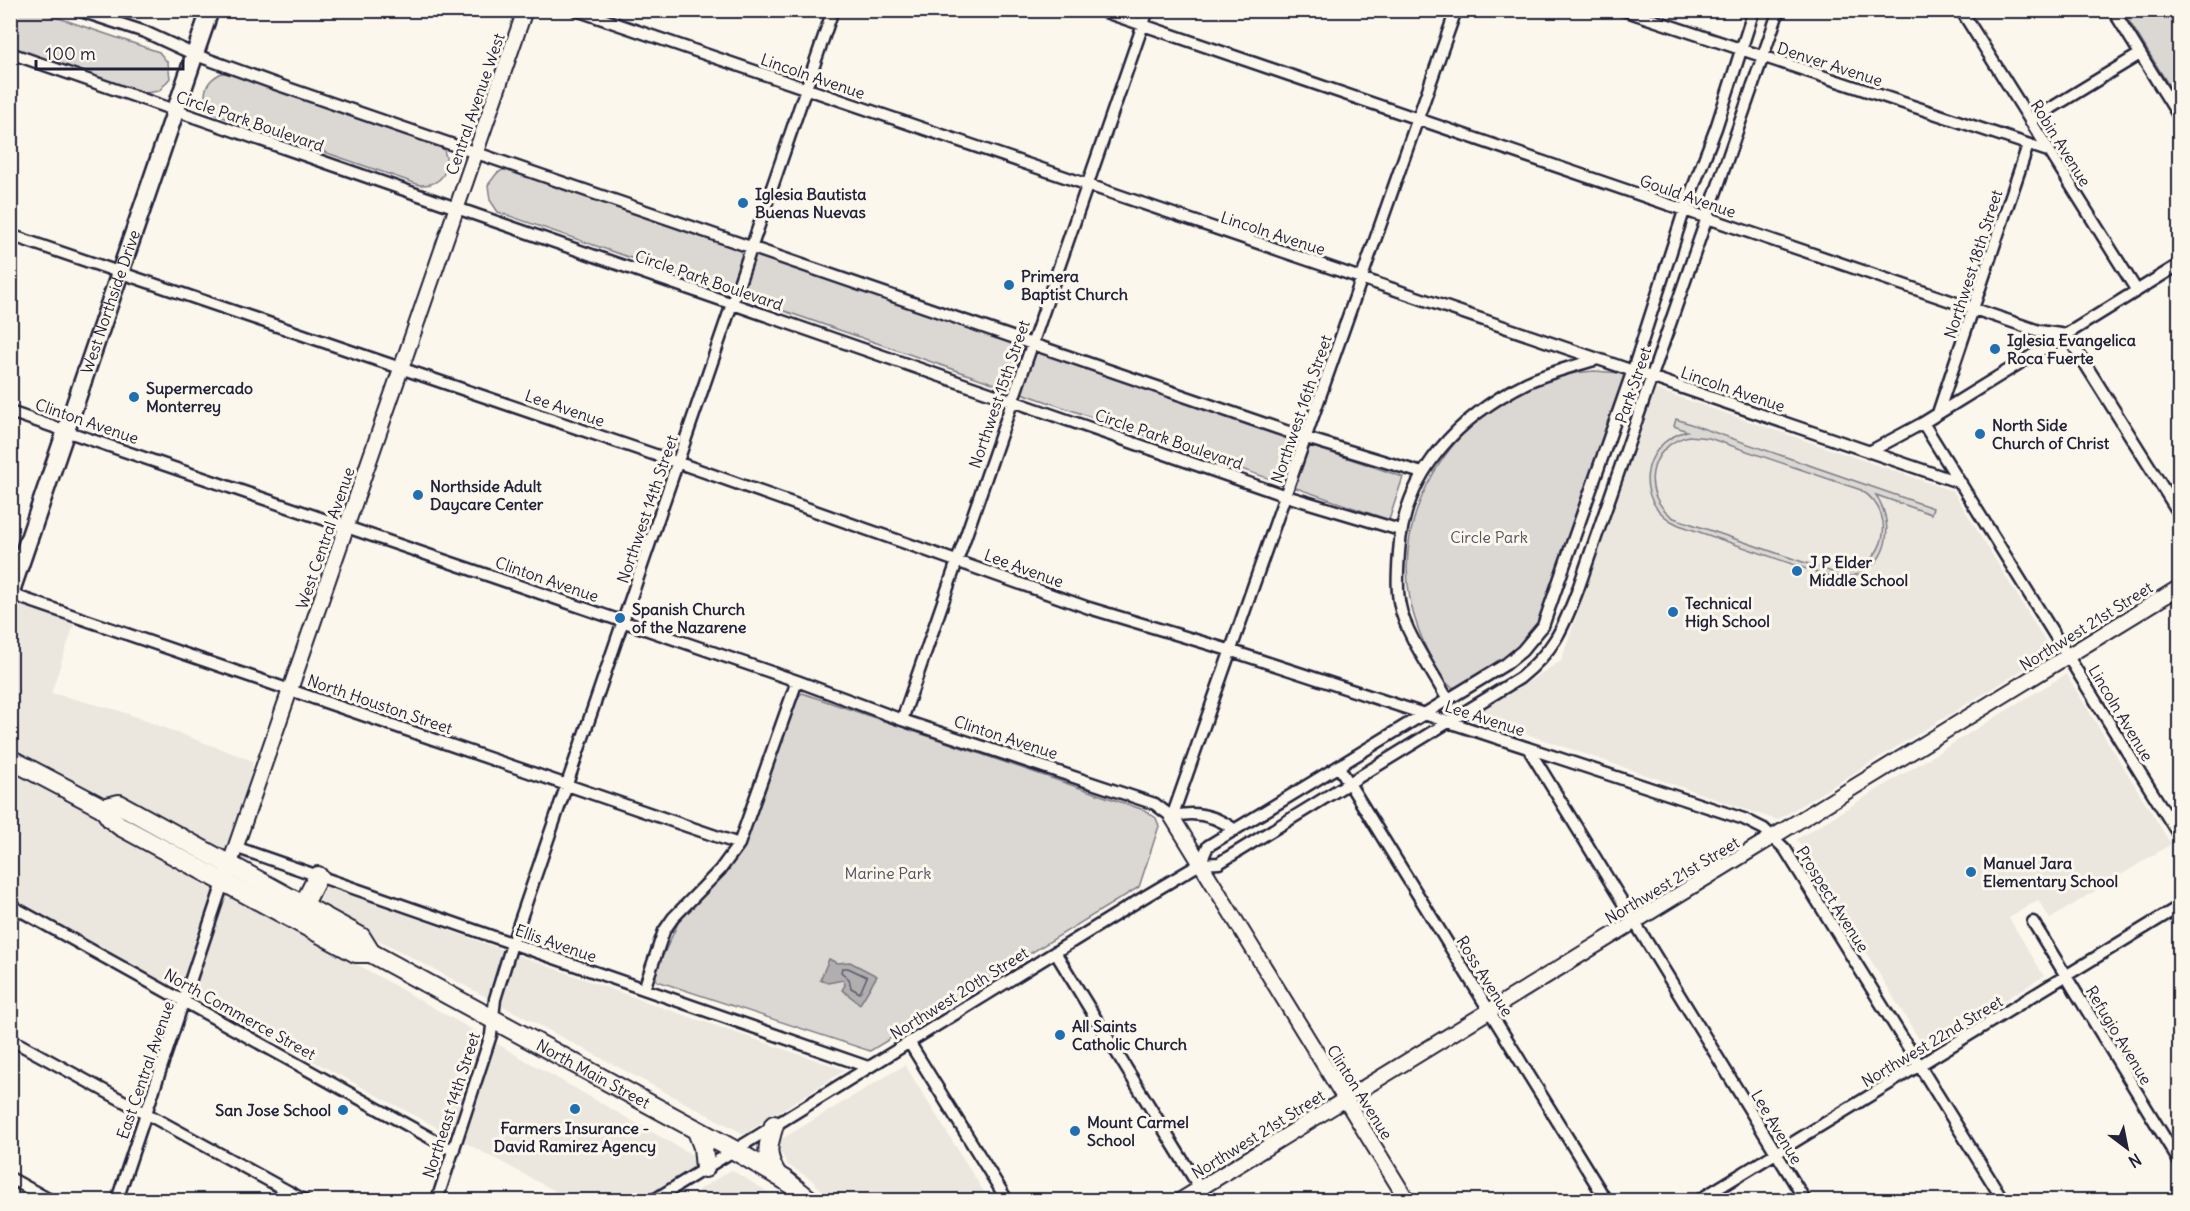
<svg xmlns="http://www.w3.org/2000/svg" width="2190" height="1211" font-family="Delius,sans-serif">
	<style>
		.built { fill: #ebe7df }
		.green { fill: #dbd8d3; stroke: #7e7d87; stroke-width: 1.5; fill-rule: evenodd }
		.water { fill: #b1aeb0; stroke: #787681; stroke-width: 1.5 }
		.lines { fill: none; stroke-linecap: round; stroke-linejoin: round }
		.shore { stroke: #5b5a6a; stroke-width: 1.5 }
		.minor-casing { stroke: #22223b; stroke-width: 15 }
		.tertiary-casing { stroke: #22223b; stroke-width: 18 }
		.secondary-casing { stroke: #22223b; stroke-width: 21 }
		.primary-casing { stroke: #22223b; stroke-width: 22 }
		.minor { stroke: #fbf7ec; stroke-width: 10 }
		.tertiary { stroke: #fbf7ec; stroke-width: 14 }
		.secondary { stroke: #fbf7ec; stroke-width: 16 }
		.primary { stroke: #fbf7ec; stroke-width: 18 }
		.poi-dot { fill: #1f6fb2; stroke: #fbf7ec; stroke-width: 2 }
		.labels { text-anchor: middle; stroke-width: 6; stroke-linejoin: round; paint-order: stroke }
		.street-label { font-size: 16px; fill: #22223b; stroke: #fbf7ec }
		.poi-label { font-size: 16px; font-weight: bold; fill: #22223b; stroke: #fbf7ec; text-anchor: start }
		.park-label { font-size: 16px; fill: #505061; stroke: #fbf7ec }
	</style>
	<rect width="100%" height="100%" fill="#fbf7ec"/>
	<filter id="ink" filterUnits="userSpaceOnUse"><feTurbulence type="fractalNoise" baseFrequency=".0167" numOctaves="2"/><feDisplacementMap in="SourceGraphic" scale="12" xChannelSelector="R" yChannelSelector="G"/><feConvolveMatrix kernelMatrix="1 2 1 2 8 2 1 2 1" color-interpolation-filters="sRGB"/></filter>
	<g filter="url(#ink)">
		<path class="built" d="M1655,389L1953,491L2052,652L1777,820L1474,716L1561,661Z
			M11,600L75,622L51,693L117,710L253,761L242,826L251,859L237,896L703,1161L641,1200H572L11,899Z
			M2066,674L2171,844L2050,919L2038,900L2009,918L2044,976L1925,1049L1797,839Z
			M326,886L661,1007L845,1070L744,1134L377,939L318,905Z
			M905,1065L989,1200H830L812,1180L788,1165L775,1143Z
			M731,1170L770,1193L780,1200H707L697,1191Z"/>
		<path class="green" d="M11,11H38L159,52L168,63L170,78L159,91L145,93L11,48Z
			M2123,11H2179V102Z
			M222,73L231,74L429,140L444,150C451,170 442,186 420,185L217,115C199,102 202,82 222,73Z
			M507,168L1403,477L1389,520L498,212L490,200L488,185L497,173Z
			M1594,371L1621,373L1626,377L1538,625C1518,654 1488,670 1459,688L1451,687C1436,674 1425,647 1418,628C1374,509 1471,379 1594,371Z
			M1676,419L1933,508L1931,514L1876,495C1903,537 1877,589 1824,575L1679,525C1632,505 1639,443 1687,431L1674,426ZM1689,436L1709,438L1861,490C1903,517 1882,576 1832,572L1674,518C1639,495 1648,445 1689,436Z
			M802,693L1144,810L1156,818L1159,826L1139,887L870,1051L657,981L655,973L679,921L724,875L742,851L798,697Z"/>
		<path class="water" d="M829,959L837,963L850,962L877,976L860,1004L842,990L845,985L843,980L828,983L820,980Z"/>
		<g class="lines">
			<path class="shore" d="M842,968H848L867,977L860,993L851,988L849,979L841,972Z"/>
			<g class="minor-casing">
				<path id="minor" d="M78,10L145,32L193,54L273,83L1306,438L1422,473
					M576,10L1961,483
					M1099,10L1974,309L2039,331L2067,335L2180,515
					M1623,10L2048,151
					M1961,10L2137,291
					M2113,10L2180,118
					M10,53L1286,496L1400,530
					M2030,121L2140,54
					M10,235L679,463L1089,608L1232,651L1528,748L1805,1200
					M10,412L797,681L902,720L1155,804L1172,817
					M1938,413L2028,145
					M1923,423L2180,837
					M1869,452L1923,423L2180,264
					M10,594L739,844
					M1448,700C1434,674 1405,633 1400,606C1396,589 1398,569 1399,552C1404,472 1459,416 1528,382C1550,372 1574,366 1598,359
					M902,720L1148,10
					M1528,748L1744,819L1764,829L1785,849L2003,1200
					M1339,767L1606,1200
					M1172,817L1456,10
					M1172,817C1195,810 1216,816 1235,830
					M235,847L868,1067
					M1200,864L1208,846L1506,664L1522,651L1543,626L1633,370L1684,211L1716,128L1754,10
					M10,905L454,1151
					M2033,922L2180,1163
					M1055,952L1207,1200
					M644,989L664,931L673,918L720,870L739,844L797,681
					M10,1039L304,1200
					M909,1042L1007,1200
					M10,1178L50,1200
					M117,1200L224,880
					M437,1200L491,1035L495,999L512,944L833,10
					M654,1200L1146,896L1200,864L1219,863L1520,678C1553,651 1562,631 1577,592L1779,10
					M1699,1200L2180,906"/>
			</g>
			<g class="tertiary-casing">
				<path id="tertiary" d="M1172,817L1407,1200
					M227,872L525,10
					M1181,1200L2180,587"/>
			</g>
			<g class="secondary-casing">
				<g id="secondary">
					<path id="s1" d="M10,594L210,10"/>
				</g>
			</g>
			<g class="primary-casing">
				<g id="primary">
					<path id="s2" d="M10,759L103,808L111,819L120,826L356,953H371L734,1150L785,1180L810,1200"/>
					<path d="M103,808L119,804L361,937L371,953"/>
					<path d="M303,906L318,876"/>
					<path d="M774,1125C767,1147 765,1155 777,1175"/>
					<path d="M697,1131L703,1147L705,1168"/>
				</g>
			</g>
			<use href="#minor" class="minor"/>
			<use href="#tertiary" class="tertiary"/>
			<use href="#secondary" class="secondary"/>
			<use href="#primary" class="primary"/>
		</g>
	</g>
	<g class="poi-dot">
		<circle cx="743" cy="203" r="6"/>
		<circle cx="1009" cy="285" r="6"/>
		<circle cx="1995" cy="349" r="6"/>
		<circle cx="134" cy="397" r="6"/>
		<circle cx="1980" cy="434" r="6"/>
		<circle cx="418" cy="495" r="6"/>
		<circle cx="1797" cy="571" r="6"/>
		<circle cx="1673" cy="612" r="6"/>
		<circle cx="620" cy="618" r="6"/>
		<circle cx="1971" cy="872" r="6"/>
		<circle cx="1060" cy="1035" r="6"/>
		<circle cx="575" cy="1109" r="6"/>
		<circle cx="343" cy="1110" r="6"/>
		<circle cx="1075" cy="1131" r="6"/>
	</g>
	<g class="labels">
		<g class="street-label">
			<text transform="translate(1830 64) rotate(18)" y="6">Denver Avenue</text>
			<text transform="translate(813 76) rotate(19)" y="6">Lincoln Avenue</text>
			<text transform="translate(475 104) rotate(-71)" y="6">Central Avenue West</text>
			<text transform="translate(250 121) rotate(19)" y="6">Circle Park Boulevard</text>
			<text transform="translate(2061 143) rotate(58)" y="6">Robin Avenue</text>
			<text transform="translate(1688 196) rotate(19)" y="6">Gould Avenue</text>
			<text transform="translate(1273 233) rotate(18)" y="6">Lincoln Avenue</text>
			<text transform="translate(1973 264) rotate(-72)" y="6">Northwest 18th Street</text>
			<text transform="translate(709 280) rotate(19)" y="6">Circle Park Boulevard</text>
			<text dy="6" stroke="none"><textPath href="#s1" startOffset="309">West Northside Drive</textPath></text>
			<text transform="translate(1633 385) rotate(-71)" y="6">Park Street</text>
			<text transform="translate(1733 389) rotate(19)" y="6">Lincoln Avenue</text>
			<text transform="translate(999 394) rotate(-71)" y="6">Northwest 15th Street</text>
			<text transform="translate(565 408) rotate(19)" y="6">Lee Avenue</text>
			<text transform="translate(1301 409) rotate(-71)" y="6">Northwest 16th Street</text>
			<text transform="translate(87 421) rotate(19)" y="6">Clinton Avenue</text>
			<text transform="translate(1169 439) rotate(19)" y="6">Circle Park Boulevard</text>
			<text transform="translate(647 509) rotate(-71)" y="6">Northwest 14th Street</text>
			<text transform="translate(325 538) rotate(-71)" y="6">West Central Avenue</text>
			<text transform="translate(1024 568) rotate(20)" y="6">Lee Avenue</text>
			<text transform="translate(547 579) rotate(19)" y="6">Clinton Avenue</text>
			<text transform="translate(2086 626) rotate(-32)" y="6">Northwest 21st Street</text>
			<text transform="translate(380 704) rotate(19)" y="6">North Houston Street</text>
			<text transform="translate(2121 713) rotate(59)" y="6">Lincoln Avenue</text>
			<text transform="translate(1485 718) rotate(18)" y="6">Lee Avenue</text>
			<text transform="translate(1006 737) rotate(18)" y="6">Clinton Avenue</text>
			<text transform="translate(1672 880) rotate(-31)" y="6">Northwest 21st Street</text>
			<text transform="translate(1833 899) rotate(58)" y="6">Prospect Avenue</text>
			<text transform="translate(556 943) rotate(19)" y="6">Ellis Avenue</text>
			<text transform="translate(1485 976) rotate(58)" y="6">Ross Avenue</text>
			<text transform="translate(959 993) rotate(-32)" y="6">Northwest 20th Street</text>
			<text transform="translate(240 1014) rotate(29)" y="6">North Commerce Street</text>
			<text transform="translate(2119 1035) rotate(59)" y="6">Refugio Avenue</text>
			<text transform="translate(1932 1041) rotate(-31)" y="6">Northwest 22nd Street</text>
			<text transform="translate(145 1070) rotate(-71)" y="6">East Central Avenue</text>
			<text dy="6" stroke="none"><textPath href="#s2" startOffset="666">North Main Street</textPath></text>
			<text transform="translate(1360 1092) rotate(58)" y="6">Clinton Avenue</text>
			<text transform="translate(451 1105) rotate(-72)" y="6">Northeast 14th Street</text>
			<text transform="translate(1777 1127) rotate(59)" y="6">Lee Avenue</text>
			<text transform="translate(1258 1134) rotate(-32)" y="6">Northwest 21st Street</text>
		</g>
		<g class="poi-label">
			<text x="755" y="200">Iglesia Bautista<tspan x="755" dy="18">Buenas Nuevas</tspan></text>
			<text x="1021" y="282">Primera<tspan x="1021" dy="18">Baptist Church</tspan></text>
			<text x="2007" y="346">Iglesia Evangelica<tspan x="2007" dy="18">Roca Fuerte</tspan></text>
			<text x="146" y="394">Supermercado<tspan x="146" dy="18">Monterrey</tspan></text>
			<text x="1992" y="431">North Side<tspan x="1992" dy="18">Church of Christ</tspan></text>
			<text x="430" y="492">Northside Adult<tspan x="430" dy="18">Daycare Center</tspan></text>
			<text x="1809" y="568">J P Elder<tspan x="1809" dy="18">Middle School</tspan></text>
			<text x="1685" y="609">Technical<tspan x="1685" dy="18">High School</tspan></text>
			<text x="632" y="615">Spanish Church<tspan x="632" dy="18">of the Nazarene</tspan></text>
			<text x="1983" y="869">Manuel Jara<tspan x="1983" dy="18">Elementary School</tspan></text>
			<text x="1072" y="1032">All Saints<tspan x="1072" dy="18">Catholic Church</tspan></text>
			<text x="331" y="1116" text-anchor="end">San Jose School</text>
			<text x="1087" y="1128">Mount Carmel<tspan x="1087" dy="18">School</tspan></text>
			<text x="575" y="1134" text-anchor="middle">Farmers Insurance -<tspan x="575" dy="18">David Ramirez Agency</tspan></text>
		</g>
		<g class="park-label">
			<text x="1489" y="543">Circle Park</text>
			<text x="888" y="879">Marine Park</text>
		</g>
	</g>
	<rect width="2190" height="1211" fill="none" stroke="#fbf7ec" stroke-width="36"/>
	<rect x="18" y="18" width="2154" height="1175" fill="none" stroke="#22223b" stroke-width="2" filter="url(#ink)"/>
	<g transform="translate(2127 1148) rotate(148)" stroke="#fbf7ec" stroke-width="4.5" paint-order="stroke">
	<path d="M0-4.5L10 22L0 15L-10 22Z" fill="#22223b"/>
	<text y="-9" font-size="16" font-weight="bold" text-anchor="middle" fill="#22223b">N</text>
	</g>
	<path d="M36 60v9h147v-9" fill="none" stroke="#22223b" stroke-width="3"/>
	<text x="45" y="60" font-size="18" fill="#22223b" stroke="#fbf7ec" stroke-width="4.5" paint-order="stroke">100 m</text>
</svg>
